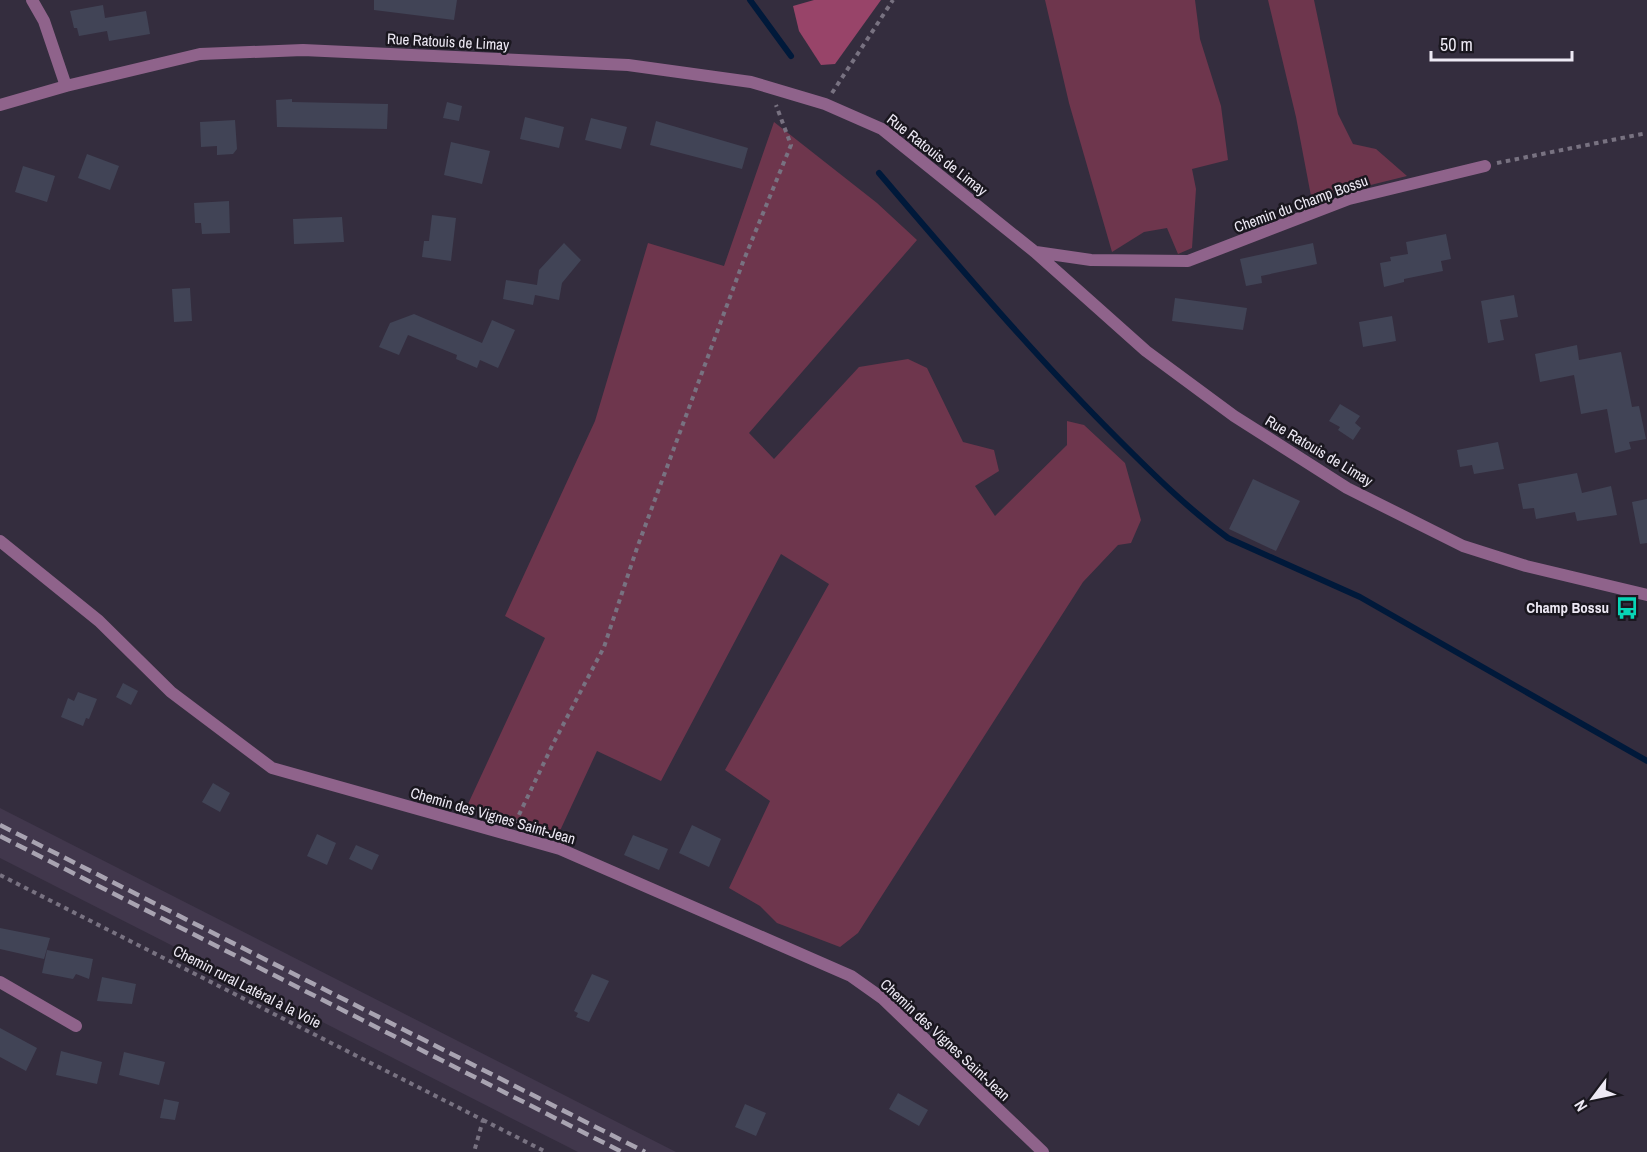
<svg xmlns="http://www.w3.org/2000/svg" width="1647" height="1152" font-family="'Archivo Narrow',sans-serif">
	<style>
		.built { fill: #41374c }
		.green { fill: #6e364d }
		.forest { fill: #984469 }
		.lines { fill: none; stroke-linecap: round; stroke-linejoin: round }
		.stream { stroke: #00193a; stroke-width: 6 }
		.building { fill: #414456 }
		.path { stroke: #787281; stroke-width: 4; stroke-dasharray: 4.5 4.5; stroke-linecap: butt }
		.street { stroke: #8f638b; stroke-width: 12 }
		.rail { stroke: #a8a3b1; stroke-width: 4.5; stroke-dasharray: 12 6; stroke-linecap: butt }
		.labels { text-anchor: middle; stroke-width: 5; stroke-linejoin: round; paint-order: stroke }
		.street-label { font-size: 15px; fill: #ede9f4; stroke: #1a171f }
		.poi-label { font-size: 15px; font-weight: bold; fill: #ede9f4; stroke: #1a171f; text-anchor: end }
	</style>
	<rect width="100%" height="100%" fill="#342d3e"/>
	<path class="built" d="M0,808L676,1152H578L0,858Z"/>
	<path class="green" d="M1045,0H1195L1200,39L1221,106L1228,160L1192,169L1196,189L1192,248L1178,254L1167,228L1144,232L1112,252L1069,103Z
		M1268,0H1314L1338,114L1353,144L1376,149L1407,176L1314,199L1311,196L1296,117Z
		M774,122L877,203L917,240L749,433L774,459L859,367L908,359L927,368L963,442L994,450L999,471L975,486L995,516L1067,445V421L1084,425L1125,463L1141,520L1131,543L1118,545L1083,582L858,933L840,947L777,923L760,906L729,888L770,801L725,770L829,584L781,554L661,781L597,751L558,835L468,804L545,638L505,616L595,421L648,243L724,266Z"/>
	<path class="forest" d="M814,0H881L835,64L821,65L799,31L793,6Z"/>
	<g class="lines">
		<path class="stream" d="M750,0L791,56
			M879,173C956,263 1033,354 1117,438C1152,473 1187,508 1228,538L1360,597L1647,761"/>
	</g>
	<path class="building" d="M374,0H457L454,20L374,10Z
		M103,5L105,18L146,11L150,34L109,41L107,31L79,36L77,28H74L70,11Z
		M292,99V102L388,104L387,129L277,127L276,100Z
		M447,102L462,106L459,121L443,118Z
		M525,117L564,127L559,148L520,139Z
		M591,118L627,127L621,149L585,140Z
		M235,120L237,149L233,154L217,155V146L201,147L200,122Z
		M656,121L748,148L742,169L650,145Z
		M451,142L490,151L482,184L444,175Z
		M87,154L119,166L110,190L78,178Z
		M23,166L55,176L47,202L15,192Z
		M229,201L230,233L202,234L201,223H195L194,203Z
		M432,215L456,218L451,261L422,257L424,241H429Z
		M342,217L344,242L294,244L293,219Z
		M1446,234L1451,259L1441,261L1443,271L1404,279V282L1384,287L1380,263L1391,261L1390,257L1408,254L1406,242Z
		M564,243L581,260L562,283L559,300L535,295L533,305L503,299L506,280L537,285L539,270Z
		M1313,243L1317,264L1261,276L1262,283L1246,286L1240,259Z
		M190,288L192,321L174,322L172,289Z
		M1514,295L1518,317L1500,320L1504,340L1488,343L1481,301Z
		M1175,298L1247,308L1243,330L1172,321Z
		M414,314L482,343L492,320L515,330L498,368L480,360L477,368L456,359L457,355L408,335L399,355L379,347L390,323Z
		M1392,316L1396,341L1363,347L1359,322Z
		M1577,345L1579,360L1621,352L1632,407L1639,406L1646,439L1629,442L1631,449L1615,453L1607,409L1581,414L1574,375L1540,382L1535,354Z
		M1340,404L1360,416L1355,423L1361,428L1353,440L1338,430L1340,427L1329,421Z
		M1498,442L1504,469L1474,474L1472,465L1460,467L1457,450Z
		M1577,473L1582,493L1611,486L1617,515L1577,521L1575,512L1536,519L1534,508L1523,509L1518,484Z
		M1253,479L1300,501L1276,551L1229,529Z
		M1647,499V543L1640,544L1632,502Z
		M123,683L138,691L131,705L116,697Z
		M78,692L97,699L89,719L86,718L83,726L61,717L68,698L74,701Z
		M213,783L230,793L220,812L202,802Z
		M692,825L721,839L709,867L679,853Z
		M317,834L336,843L327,865L307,856Z
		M633,835L668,849L659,870L624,855Z
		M356,845L379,855L372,870L349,859Z
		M0,928L50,938L44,959L0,949Z
		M47,950L93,959L89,979L76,974L73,979L42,973Z
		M592,974L609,981L589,1022L576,1017L578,1013L574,1011Z
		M102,977L136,984L132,1004L97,1001Z
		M0,1028L37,1048L26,1071L0,1057Z
		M61,1051L102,1062L97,1084L56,1075Z
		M124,1052L165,1062L159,1085L119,1075Z
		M898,1093L928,1110L919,1126L889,1109Z
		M164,1099L179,1102L175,1120L160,1118Z
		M745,1104L766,1113L756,1136L735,1127Z"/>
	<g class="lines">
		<path class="path" d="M832,93L893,0
			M1497,163L1647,133
			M515,823L553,744L604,647L637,548L743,262L791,145L776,105
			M0,875L483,1120L474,1152
			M483,1120L546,1152"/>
		<path class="street" d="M32,0L44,21L66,86
			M0,105L66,86L200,54L303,50L628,65L751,82L825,104L882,129L1035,252L1146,351L1234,416L1347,488L1463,546L1526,566L1647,595
			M1036,252L1091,260L1188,261L1349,199L1485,166
			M0,541L99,621L171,692L272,768L560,849L851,976L882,998L1043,1152
			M0,982L76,1026"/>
		<path class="rail" d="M0,825L645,1152
			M0,836L622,1152"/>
	</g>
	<defs>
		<g id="bus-bare" transform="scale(1.8)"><path d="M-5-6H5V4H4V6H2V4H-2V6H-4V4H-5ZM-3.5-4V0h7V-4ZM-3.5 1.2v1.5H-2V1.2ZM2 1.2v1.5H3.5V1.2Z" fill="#07d5b6" stroke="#1a171f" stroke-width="2.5" paint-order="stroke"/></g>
	</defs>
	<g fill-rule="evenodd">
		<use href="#bus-bare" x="1627" y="608"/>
	</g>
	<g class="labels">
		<g class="street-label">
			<text transform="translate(448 42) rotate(3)" y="5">Rue Ratouis de Limay</text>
			<text transform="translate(937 155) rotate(38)" y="5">Rue Ratouis de Limay</text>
			<text transform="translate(1301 204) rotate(-20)" y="5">Chemin du Champ Bossu</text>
			<text transform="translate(1319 451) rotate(31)" y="5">Rue Ratouis de Limay</text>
			<text transform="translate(493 816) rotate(16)" y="5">Chemin des Vignes Saint-Jean</text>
			<text transform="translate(247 987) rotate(27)" y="5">Chemin rural Latéral à la Voie</text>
			<text transform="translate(945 1040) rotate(43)" y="5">Chemin des Vignes Saint-Jean</text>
		</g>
		<g class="poi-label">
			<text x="1609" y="613">Champ Bossu</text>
		</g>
	</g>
	<g transform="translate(1593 1098) rotate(238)" stroke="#1a171f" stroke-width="4.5" paint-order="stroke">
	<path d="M0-4.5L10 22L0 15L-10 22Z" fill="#ede9f4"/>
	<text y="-9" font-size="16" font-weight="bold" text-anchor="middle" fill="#ede9f4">N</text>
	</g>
	<path d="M1431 51v9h141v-9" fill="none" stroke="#ede9f4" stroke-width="3"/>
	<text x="1440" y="51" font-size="18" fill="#ede9f4" stroke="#1a171f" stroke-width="4.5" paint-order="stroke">50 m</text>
</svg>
